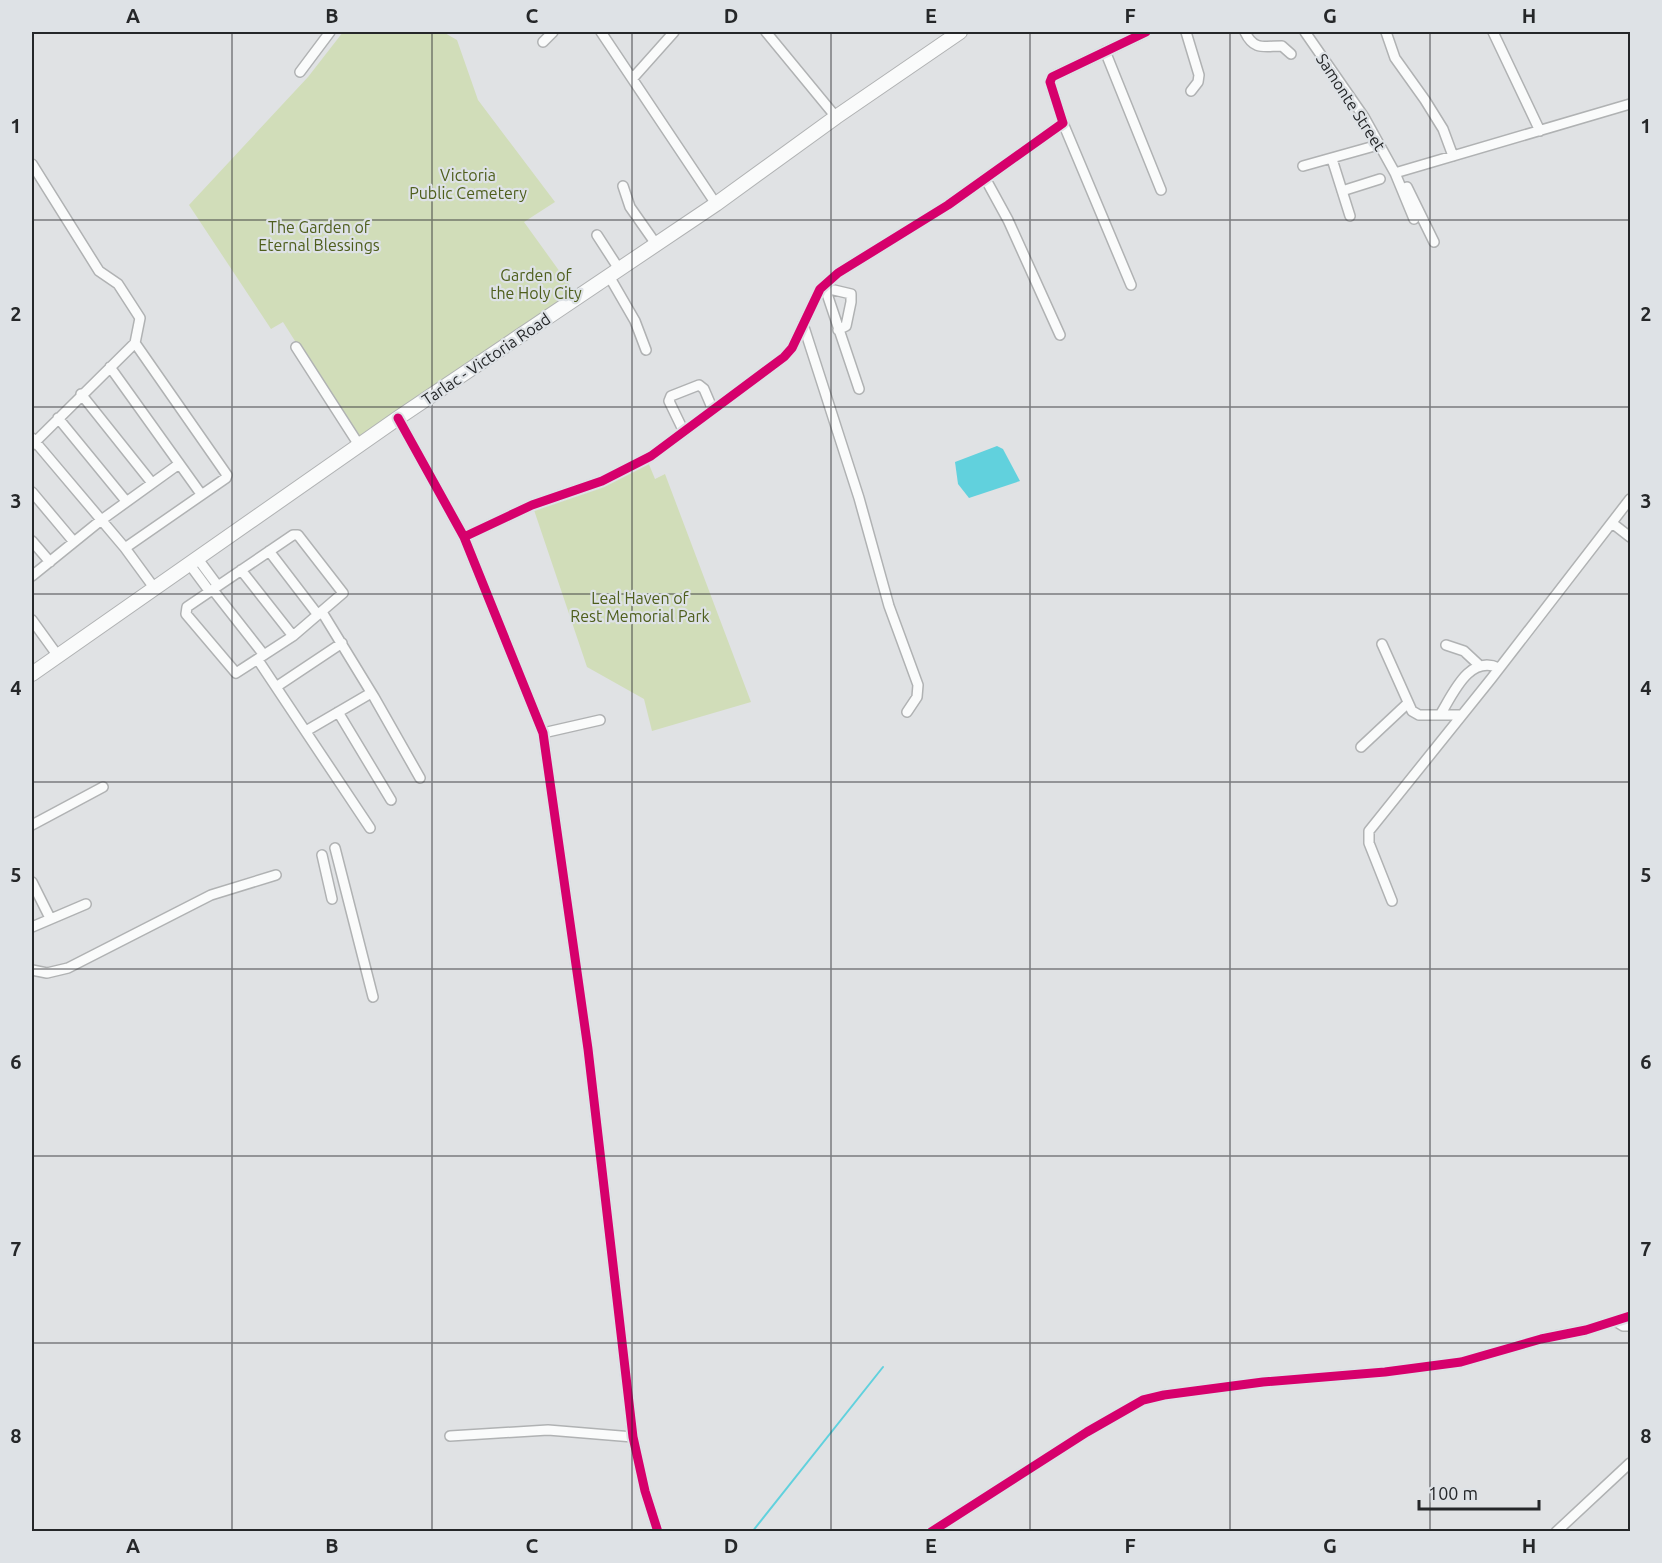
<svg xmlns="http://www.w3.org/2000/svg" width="1662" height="1563" font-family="Ubuntu,sans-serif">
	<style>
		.green { fill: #d1ddb9 }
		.water { fill: #61d1dd }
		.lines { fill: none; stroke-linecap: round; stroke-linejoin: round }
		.stream { stroke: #61d1dd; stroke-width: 2 }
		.minor-casing { stroke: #b0b2b3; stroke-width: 12 }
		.primary-casing { stroke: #b0b2b3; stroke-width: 16 }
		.minor { stroke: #fafbfb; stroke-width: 9 }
		.primary { stroke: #fafbfb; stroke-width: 14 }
		.cycleway-casing { stroke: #dee2e6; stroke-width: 13 }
		.cycleway { stroke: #d6006c; stroke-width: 9 }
		.grid { fill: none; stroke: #252729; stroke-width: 1.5; stroke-opacity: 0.55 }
		.labels { text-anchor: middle; stroke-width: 4.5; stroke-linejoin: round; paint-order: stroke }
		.street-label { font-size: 16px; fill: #252729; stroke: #dee2e6 }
		.park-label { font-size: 16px; fill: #4e5e1c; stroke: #dee2e6 }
		.neatline { fill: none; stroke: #252729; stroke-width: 2 }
		.grid-label { font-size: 20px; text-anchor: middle; font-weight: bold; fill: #252729 }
	</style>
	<rect width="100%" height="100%" fill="#e0e2e4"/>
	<path class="green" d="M343,32H443L457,40L478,100L555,202L524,222L573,290L525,326L357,439L283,322L271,329L189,205L308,77Z
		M648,462L655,479L665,474L751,702L652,731L644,699L587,667L534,510L603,484Z"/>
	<path class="water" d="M997,446L1003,449L1020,481L969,498L958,484L955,462Z"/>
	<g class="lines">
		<path class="stream" d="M752,1532L883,1367"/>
		<g class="minor-casing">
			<path id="minor" d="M601,32L716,204
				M766,32L836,117
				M1186,32L1199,75L1198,82L1191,91
				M1245,32C1254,51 1264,46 1282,46L1291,54
				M1305,32L1364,117L1395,173L1414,219
				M1386,32L1395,58L1425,100L1443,129L1453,156
				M1493,32L1540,131
				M543,42L553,32
				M1105,51L1161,190
				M300,72L330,32
				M633,78L674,32
				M1063,123L1131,285
				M1332,159L1350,216
				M32,164L99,271L118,284L140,318L135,343L32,445
				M1303,166L1378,145
				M1395,173L1630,104
				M985,178L1008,220L1060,335
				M623,186L630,207L656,244
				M1407,187L1434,242
				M1342,191L1380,179
				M597,235L619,269
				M609,276L635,321L646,350
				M824,285L859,389
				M826,290H834L851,294V302L846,326L838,330
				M803,324L859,498L889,606L918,685L917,697L907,712
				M296,347L359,445
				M110,367L201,494
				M81,394L152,483
				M58,418L126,501
				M398,418L464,537L543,733L588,1049L633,1437L645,1491L658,1532
				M684,432L669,401L671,396L699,385L704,389L713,410
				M32,438L125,548L155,589
				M32,492L74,542
				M1612,523L1630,537
				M293,535H298L343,593L293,636L236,673L186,614L187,607Z
				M464,537L532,505L602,481L651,456L784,357L792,348L820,289L838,273L948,205L1063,123L1050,82L1052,77L1146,32
				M32,541L50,562
				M125,548L226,478L227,475L135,343
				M269,551L318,615
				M198,559L218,586
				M190,565L210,592
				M241,570L293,636
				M32,576L100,521L179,464
				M213,590L264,655
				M322,612L374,697L420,778
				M32,620L58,656
				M1382,644L1412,711L1419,715H1461
				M1446,645L1464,651L1479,665
				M258,660L370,828
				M276,687L342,643
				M338,712L391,800
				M1440,715C1453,694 1469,654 1499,668
				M306,731L371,693
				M543,733L600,720
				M1361,747L1408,703
				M32,825L103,787
				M335,848L373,997
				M322,855L332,899
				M32,882L50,918
				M1392,901L1369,843V831L1491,679L1630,499
				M32,927L86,904
				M32,970L47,973L68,968L211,895L276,875
				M1615,1321L1623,1326H1630
				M450,1436L548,1430L633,1437
				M931,1532L1087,1432L1143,1400L1164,1395L1263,1382L1385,1372L1461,1362L1541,1339L1586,1330L1630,1316
				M1556,1532L1630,1463"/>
		</g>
		<g class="primary-casing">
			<path id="primary" d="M32,674L398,418L716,204L836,117L960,32"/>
		</g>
		<use href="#minor" class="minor"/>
		<use href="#primary" class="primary"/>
		<g class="cycleway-casing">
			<path id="cycleway" d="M398,418L464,537L543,733L588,1049L633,1437L645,1491L658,1532
				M464,537L532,505L602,481L651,456L784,357L792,348L820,289L838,273L948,205L1063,123L1050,82L1052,77L1146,32
				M931,1532L1087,1432L1143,1400L1164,1395L1263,1382L1385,1372L1461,1362L1541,1339L1586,1330L1630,1316"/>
		</g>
		<use href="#cycleway" class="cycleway"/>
	</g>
	<path class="grid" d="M232,32V1532M432,32V1532M632,32V1532M831,32V1532M1030,32V1532M1230,32V1532M1430,32V1532M32,220H1630M32,407H1630M32,594H1630M32,782H1630M32,969H1630M32,1156H1630M32,1343H1630"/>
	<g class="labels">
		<g class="street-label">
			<text transform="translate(1351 102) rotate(57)" y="6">Samonte Street</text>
			<text transform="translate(486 359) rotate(-34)" y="6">Tarlac - Victoria Road</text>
		</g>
		<g class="park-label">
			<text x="468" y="181">Victoria<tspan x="468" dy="18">Public Cemetery</tspan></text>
			<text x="319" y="233">The Garden of<tspan x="319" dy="18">Eternal Blessings</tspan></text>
			<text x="536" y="281">Garden of<tspan x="536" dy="18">the Holy City</tspan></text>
			<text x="640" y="604">Leal Haven of<tspan x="640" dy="18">Rest Memorial Park</tspan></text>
		</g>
	</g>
	<rect width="1662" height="1563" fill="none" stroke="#dee2e6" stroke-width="66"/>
	<path d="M1419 1500v9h120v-9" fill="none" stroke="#252729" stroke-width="3"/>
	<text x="1428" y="1500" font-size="18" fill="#252729" stroke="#dee2e6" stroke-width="4.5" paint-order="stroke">100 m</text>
	<rect x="33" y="33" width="1596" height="1497" class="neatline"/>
	<g class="grid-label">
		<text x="133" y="23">A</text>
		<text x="332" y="23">B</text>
		<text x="532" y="23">C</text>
		<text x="731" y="23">D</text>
		<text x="931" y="23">E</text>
		<text x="1130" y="23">F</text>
		<text x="1330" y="23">G</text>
		<text x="1529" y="23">H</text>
		<text x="16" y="133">1</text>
		<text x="1646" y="133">1</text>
		<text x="16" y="321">2</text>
		<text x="1646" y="321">2</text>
		<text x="16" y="508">3</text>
		<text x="1646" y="508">3</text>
		<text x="16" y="695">4</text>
		<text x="1646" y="695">4</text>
		<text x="16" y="882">5</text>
		<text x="1646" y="882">5</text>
		<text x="16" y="1069">6</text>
		<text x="1646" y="1069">6</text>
		<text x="16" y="1256">7</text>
		<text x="1646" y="1256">7</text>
		<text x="16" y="1443">8</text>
		<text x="1646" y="1443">8</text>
		<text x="133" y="1553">A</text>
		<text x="332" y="1553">B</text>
		<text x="532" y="1553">C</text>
		<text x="731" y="1553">D</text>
		<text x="931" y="1553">E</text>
		<text x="1130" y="1553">F</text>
		<text x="1330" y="1553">G</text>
		<text x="1529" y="1553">H</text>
	</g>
</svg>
